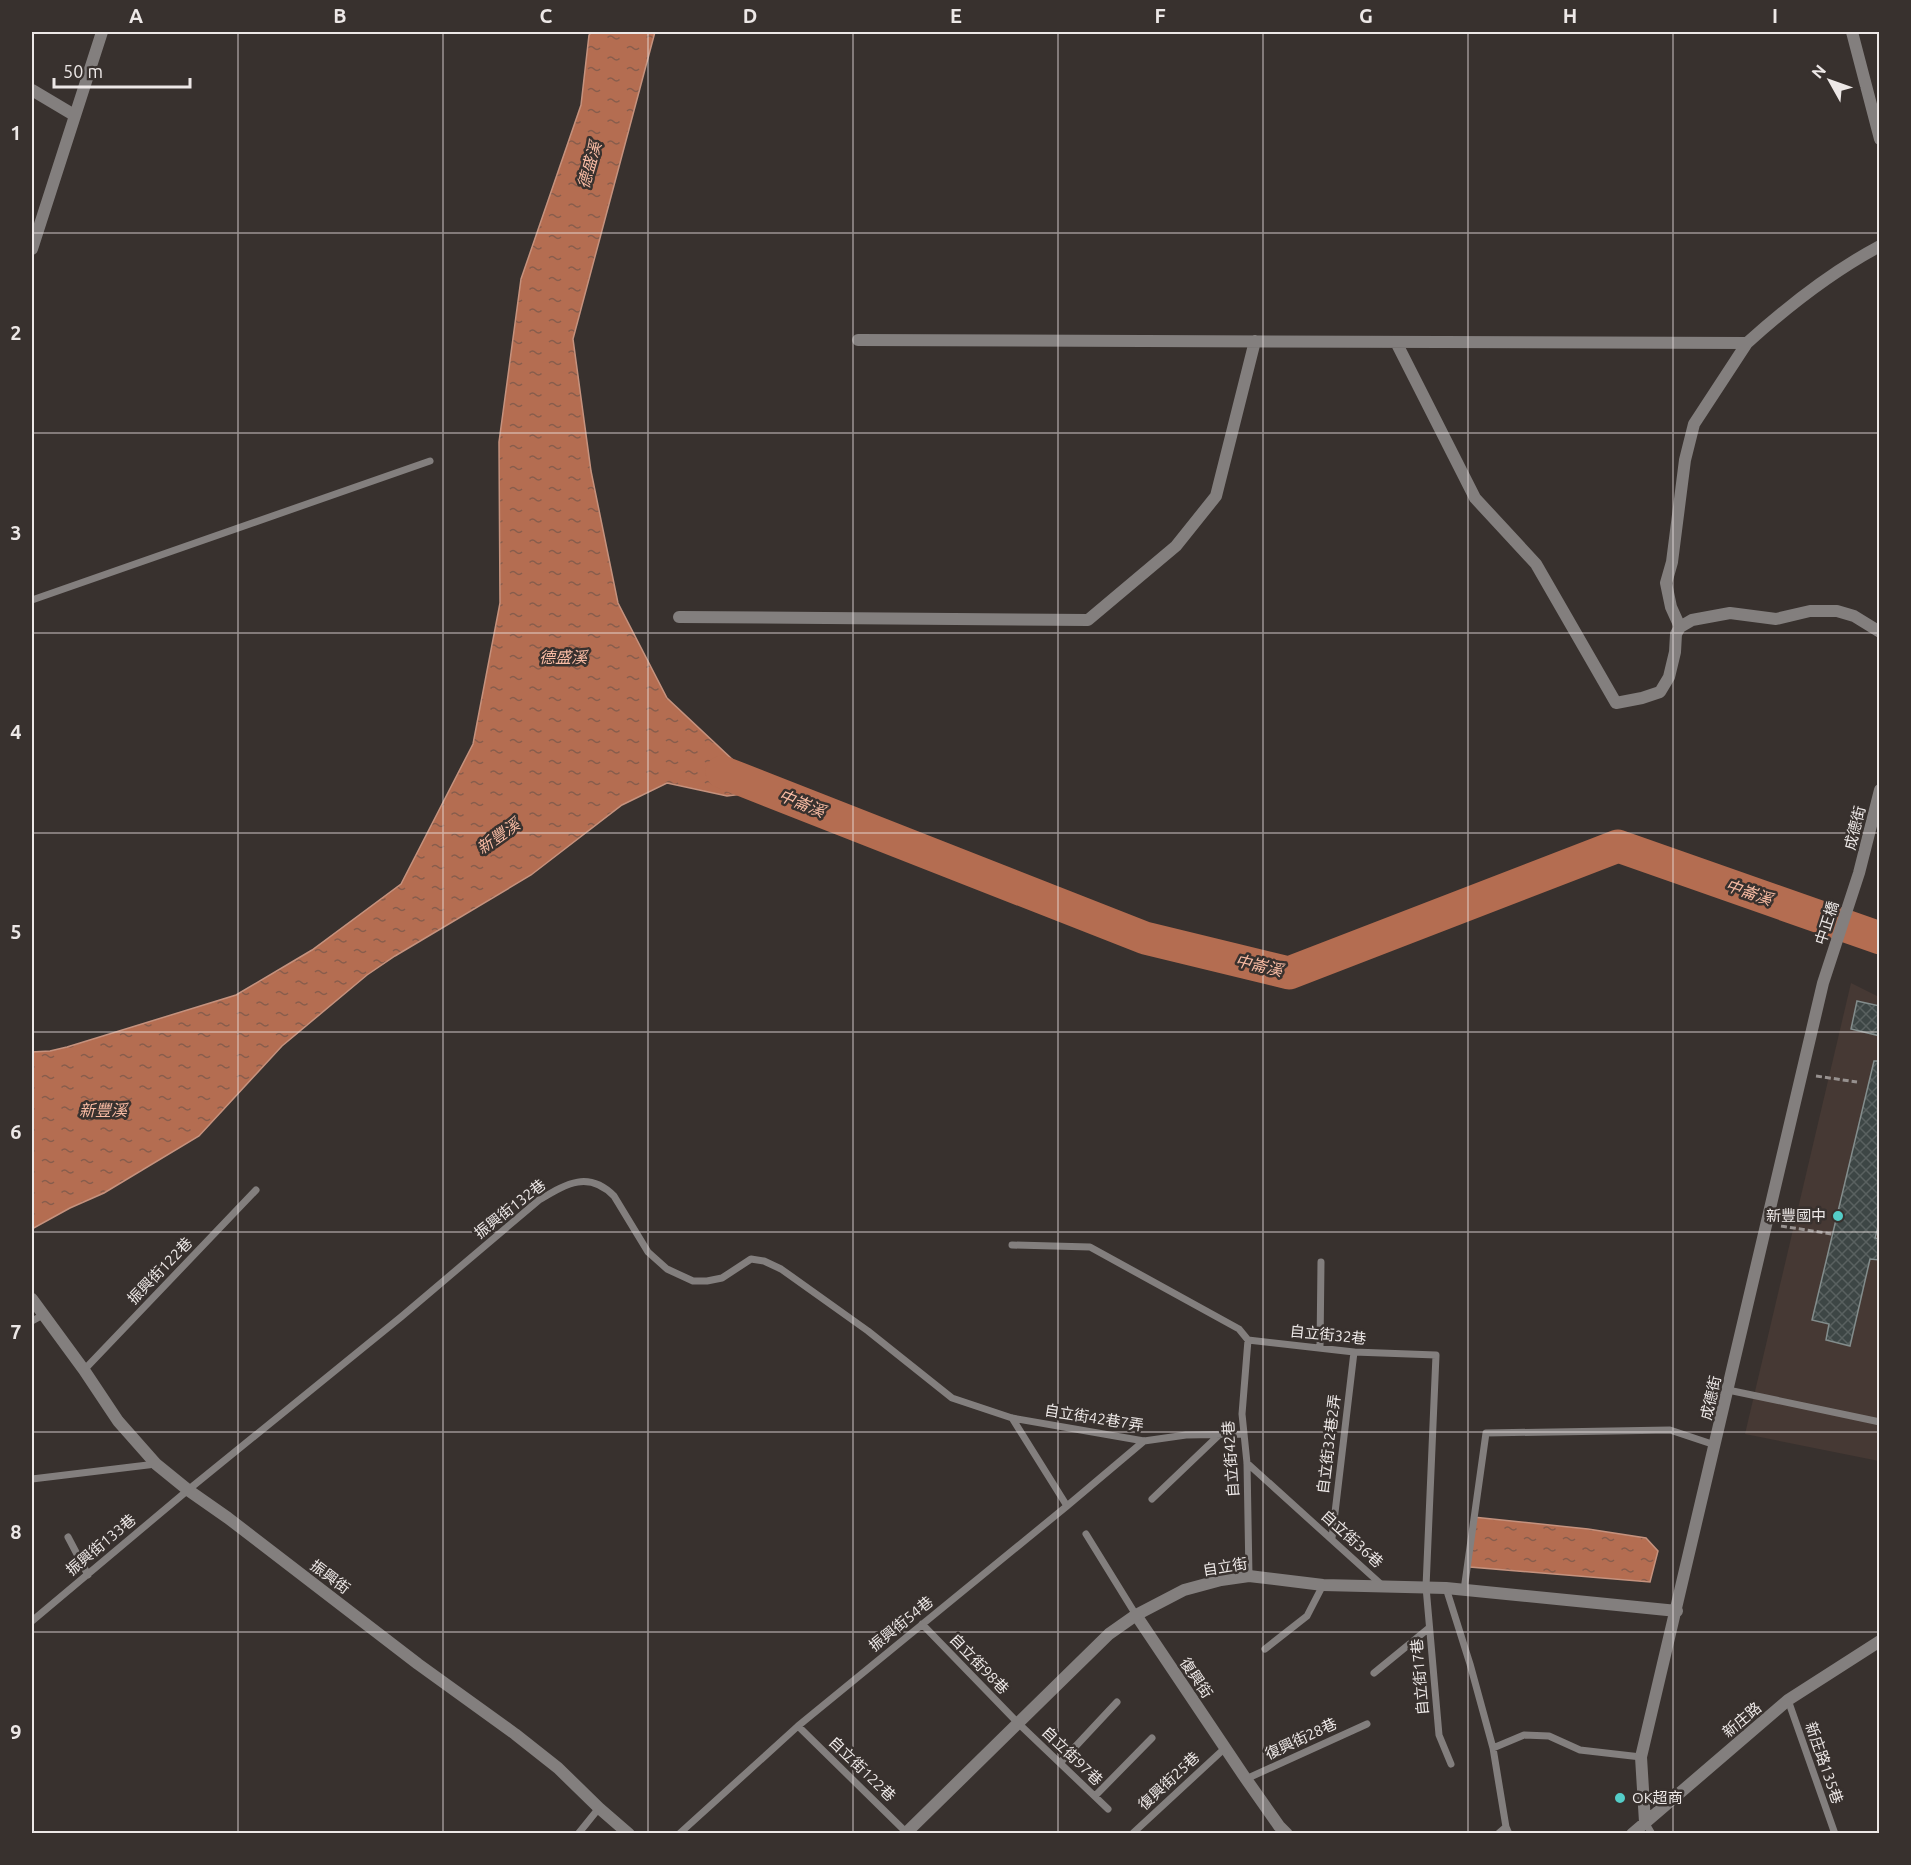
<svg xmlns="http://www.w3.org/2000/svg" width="1911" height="1865" font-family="Ubuntu,'Noto Sans TC',sans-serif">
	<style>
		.built { fill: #463934 }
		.water { fill: url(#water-ripples); stroke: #c5927e; stroke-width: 1.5 }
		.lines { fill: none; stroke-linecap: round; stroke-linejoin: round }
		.river { stroke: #b46d51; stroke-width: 33 }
		.building { fill: url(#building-cross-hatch); stroke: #838d8c; stroke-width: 1.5 }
		.path { stroke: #97918f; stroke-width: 3; stroke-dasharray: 6 3; stroke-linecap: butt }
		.service { stroke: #837f7e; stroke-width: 7 }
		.minor { stroke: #837f7e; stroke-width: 12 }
		.tertiary { stroke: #837f7e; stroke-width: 12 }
		.grid { fill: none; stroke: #ede8e7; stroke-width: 1.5; stroke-opacity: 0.55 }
		.poi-dot { fill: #54cdc8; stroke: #38312e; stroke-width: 2 }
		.labels { text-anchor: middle; stroke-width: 5; stroke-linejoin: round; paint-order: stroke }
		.street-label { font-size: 15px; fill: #ede8e7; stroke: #38312e }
		.poi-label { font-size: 15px; fill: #ede8e7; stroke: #38312e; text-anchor: end }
		.water-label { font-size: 16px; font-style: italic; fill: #f9bca4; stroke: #38312e }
		.neatline { fill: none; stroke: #ede8e7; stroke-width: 2 }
		.grid-label { font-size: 20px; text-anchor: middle; font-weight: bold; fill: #ede8e7 }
	</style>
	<defs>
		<pattern id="water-ripples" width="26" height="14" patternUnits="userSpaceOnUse" patternTransform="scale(1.5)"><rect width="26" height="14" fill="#b46d51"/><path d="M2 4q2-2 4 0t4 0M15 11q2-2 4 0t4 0" fill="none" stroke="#885d4c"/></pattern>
		<pattern id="building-cross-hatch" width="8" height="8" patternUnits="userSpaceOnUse" patternTransform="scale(1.5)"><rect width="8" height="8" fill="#3d4645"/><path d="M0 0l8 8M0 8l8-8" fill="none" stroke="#596160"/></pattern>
	</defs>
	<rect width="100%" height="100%" fill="#38312e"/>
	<path class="built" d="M1851,983L1879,997V1461L1745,1434Z"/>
	<path class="water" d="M592,32H655L573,339L591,471L618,603L667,698L766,791L727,796L667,783L622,805L531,875L395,956L367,975L282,1046L199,1136L104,1193L70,1208L32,1229V1052L50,1051L67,1047L236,995L312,950L401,884L473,744L500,603L499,442L521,279L581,105L589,35Z
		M1473,1517L1588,1529L1646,1538L1658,1551L1650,1582L1470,1567Z"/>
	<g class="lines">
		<path class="river" d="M722,772L1145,938L1289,973L1618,846L1880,938"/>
	</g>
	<path class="building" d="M1857,1001L1880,1006V1036L1851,1029Z
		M1874,1061H1880V1220L1875,1238L1880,1239V1260L1870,1259L1850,1346L1826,1340L1829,1324L1812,1320Z"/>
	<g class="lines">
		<path class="path" d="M1816,1076L1857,1082
			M1781,1226L1832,1234"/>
		<path class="service" d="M32,600L430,461
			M1012,1245L1090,1247L1239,1329L1248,1340L1354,1352L1436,1355L1426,1587L1439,1735L1451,1764
			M32,1321L43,1315
			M1248,1340L1242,1414L1247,1463L1249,1576
			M1320,1348L1321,1262
			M84,1370L256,1190
			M1728,1390L1880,1422
			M1012,1418L1067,1506
			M1247,1463L1383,1586
			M32,1479L156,1464
			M1152,1499L1219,1435
			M1086,1534L1136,1615
			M68,1537L88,1575
			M1332,1538L1354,1352
			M1446,1588L1470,1664L1493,1748L1506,1827L1509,1834
			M1464,1590L1486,1433L1670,1430L1715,1445
			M32,1621L188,1490L401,1317L539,1200C566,1184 588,1170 614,1196L648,1252L667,1269L693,1281H707L722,1278L751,1259L764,1261L781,1269L868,1331L952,1398L1012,1418L1144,1441L1186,1435L1243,1434
			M922,1624L1017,1722L1108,1809
			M1265,1649L1307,1616L1323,1585
			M1374,1673L1429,1628
			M1788,1700L1835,1834
			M798,1726L908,1834
			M1493,1748L1524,1735L1549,1736L1580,1750L1641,1757
			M1060,1763L1117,1702
			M1246,1779L1367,1724
			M1095,1796L1152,1738
			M1645,1822L1652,1834
			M578,1834L599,1808
			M679,1834L798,1726L1067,1506L1144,1441
			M1132,1834L1225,1748
			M1498,1834L1506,1827"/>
		<path class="minor" d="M32,90L74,115
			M858,340L1747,343C1788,306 1831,272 1880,246
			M1396,342L1475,498L1536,564L1616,703L1642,698L1660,692L1669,677L1675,652L1676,634L1680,627L1692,620L1730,613L1776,619L1810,611H1837L1854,616L1880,632
			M679,617L1088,620L1176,546L1216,496L1255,341
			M1680,627L1671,607L1666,583L1672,562L1685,460L1694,424L1747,343
			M1136,1615L1246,1779L1279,1826L1287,1834"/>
		<path class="tertiary" d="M1852,32L1880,139
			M32,249L102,32
			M32,1299L84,1370L118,1421L156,1464L188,1490L228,1518L418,1664L515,1734L558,1768L599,1808L629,1834
			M1645,1822L1641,1757L1823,983L1859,873L1880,790
			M905,1834L1109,1634L1136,1615L1184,1590L1221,1580L1249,1576L1323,1585L1446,1588L1677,1611
			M1632,1834L1788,1700L1880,1641"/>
	</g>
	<path class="grid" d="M238,32V1834M443,32V1834M648,32V1834M853,32V1834M1058,32V1834M1263,32V1834M1468,32V1834M1673,32V1834M32,233H1880M32,433H1880M32,633H1880M32,833H1880M32,1032H1880M32,1232H1880M32,1432H1880M32,1632H1880"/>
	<g class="poi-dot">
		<circle cx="1838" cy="1216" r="6"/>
		<circle cx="1620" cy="1798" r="6"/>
	</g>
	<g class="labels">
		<g class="street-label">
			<text transform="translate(1855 828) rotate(-76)" y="5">成德街</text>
			<text transform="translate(1827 923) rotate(-72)" y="5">中正橋</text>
			<text transform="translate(510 1209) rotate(-38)" y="5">振興街132巷</text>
			<text transform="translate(160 1271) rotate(-46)" y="5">振興街122巷</text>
			<text transform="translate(1328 1335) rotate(6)" y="5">自立街32巷</text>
			<text transform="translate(1711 1398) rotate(-77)" y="5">成德街</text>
			<text transform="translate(1094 1418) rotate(9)" y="5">自立街42巷7弄</text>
			<text transform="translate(1329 1444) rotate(-83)" y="5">自立街32巷2弄</text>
			<text transform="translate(1231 1459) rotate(-94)" y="5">自立街42巷</text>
			<text transform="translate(1352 1539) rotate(42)" y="5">自立街36巷</text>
			<text transform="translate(101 1545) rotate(-40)" y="5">振興街133巷</text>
			<text transform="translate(1225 1567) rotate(-9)" y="5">自立街</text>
			<text transform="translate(330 1577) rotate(37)" y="5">振興街</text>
			<text transform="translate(901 1624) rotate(-39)" y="5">振興街54巷</text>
			<text transform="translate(979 1664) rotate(46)" y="5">自立街98巷</text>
			<text transform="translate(1420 1677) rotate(-95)" y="5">自立街17巷</text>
			<text transform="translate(1196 1678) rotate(56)" y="5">復興街</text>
			<text transform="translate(1742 1720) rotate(-40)" y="5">新庄路</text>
			<text transform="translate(1301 1739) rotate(-25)" y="5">復興街28巷</text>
			<text transform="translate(1072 1756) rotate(44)" y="5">自立街97巷</text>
			<text transform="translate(1824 1763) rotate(71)" y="5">新庄路135巷</text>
			<text transform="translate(862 1769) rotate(44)" y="5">自立街122巷</text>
			<text transform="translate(1169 1781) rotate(-43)" y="5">復興街25巷</text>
		</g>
		<g class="poi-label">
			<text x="1826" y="1221">新豐國中</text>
			<text x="1632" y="1803" text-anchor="start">OK超商</text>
		</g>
		<g class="water-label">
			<text transform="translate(589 165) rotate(-74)" y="6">德盛溪</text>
			<text x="563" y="663">德盛溪</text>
			<text transform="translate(802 803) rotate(22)" y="6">中崙溪</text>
			<text transform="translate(498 836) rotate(-35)" y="6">新豐溪</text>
			<text transform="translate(1749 892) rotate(19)" y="6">中崙溪</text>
			<text transform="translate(1259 965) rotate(13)" y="6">中崙溪</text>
			<text x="103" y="1116">新豐溪</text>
		</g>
	</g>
	<rect width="1911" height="1865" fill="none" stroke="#38312e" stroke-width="66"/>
	<g transform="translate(1830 81) rotate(310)" stroke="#38312e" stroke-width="4.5" paint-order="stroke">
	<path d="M0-4.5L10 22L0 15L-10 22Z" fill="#ede8e7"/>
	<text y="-9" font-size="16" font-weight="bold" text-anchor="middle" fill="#ede8e7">N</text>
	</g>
	<path d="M54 78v9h136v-9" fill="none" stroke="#ede8e7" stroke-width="3"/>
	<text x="63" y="78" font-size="18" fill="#ede8e7" stroke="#38312e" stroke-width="4.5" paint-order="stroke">50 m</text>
	<rect x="33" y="33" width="1845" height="1799" class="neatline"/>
	<g class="grid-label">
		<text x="136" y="23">A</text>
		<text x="340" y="23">B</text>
		<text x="546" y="23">C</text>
		<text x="750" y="23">D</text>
		<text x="956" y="23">E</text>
		<text x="1160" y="23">F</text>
		<text x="1366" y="23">G</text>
		<text x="1570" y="23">H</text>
		<text x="1775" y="23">I</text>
		<text x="16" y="140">1</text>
		<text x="16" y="340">2</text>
		<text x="16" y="540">3</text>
		<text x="16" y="739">4</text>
		<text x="16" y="939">5</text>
		<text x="16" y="1139">6</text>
		<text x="16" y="1339">7</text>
		<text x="16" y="1539">8</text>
		<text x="16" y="1739">9</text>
	</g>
</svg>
